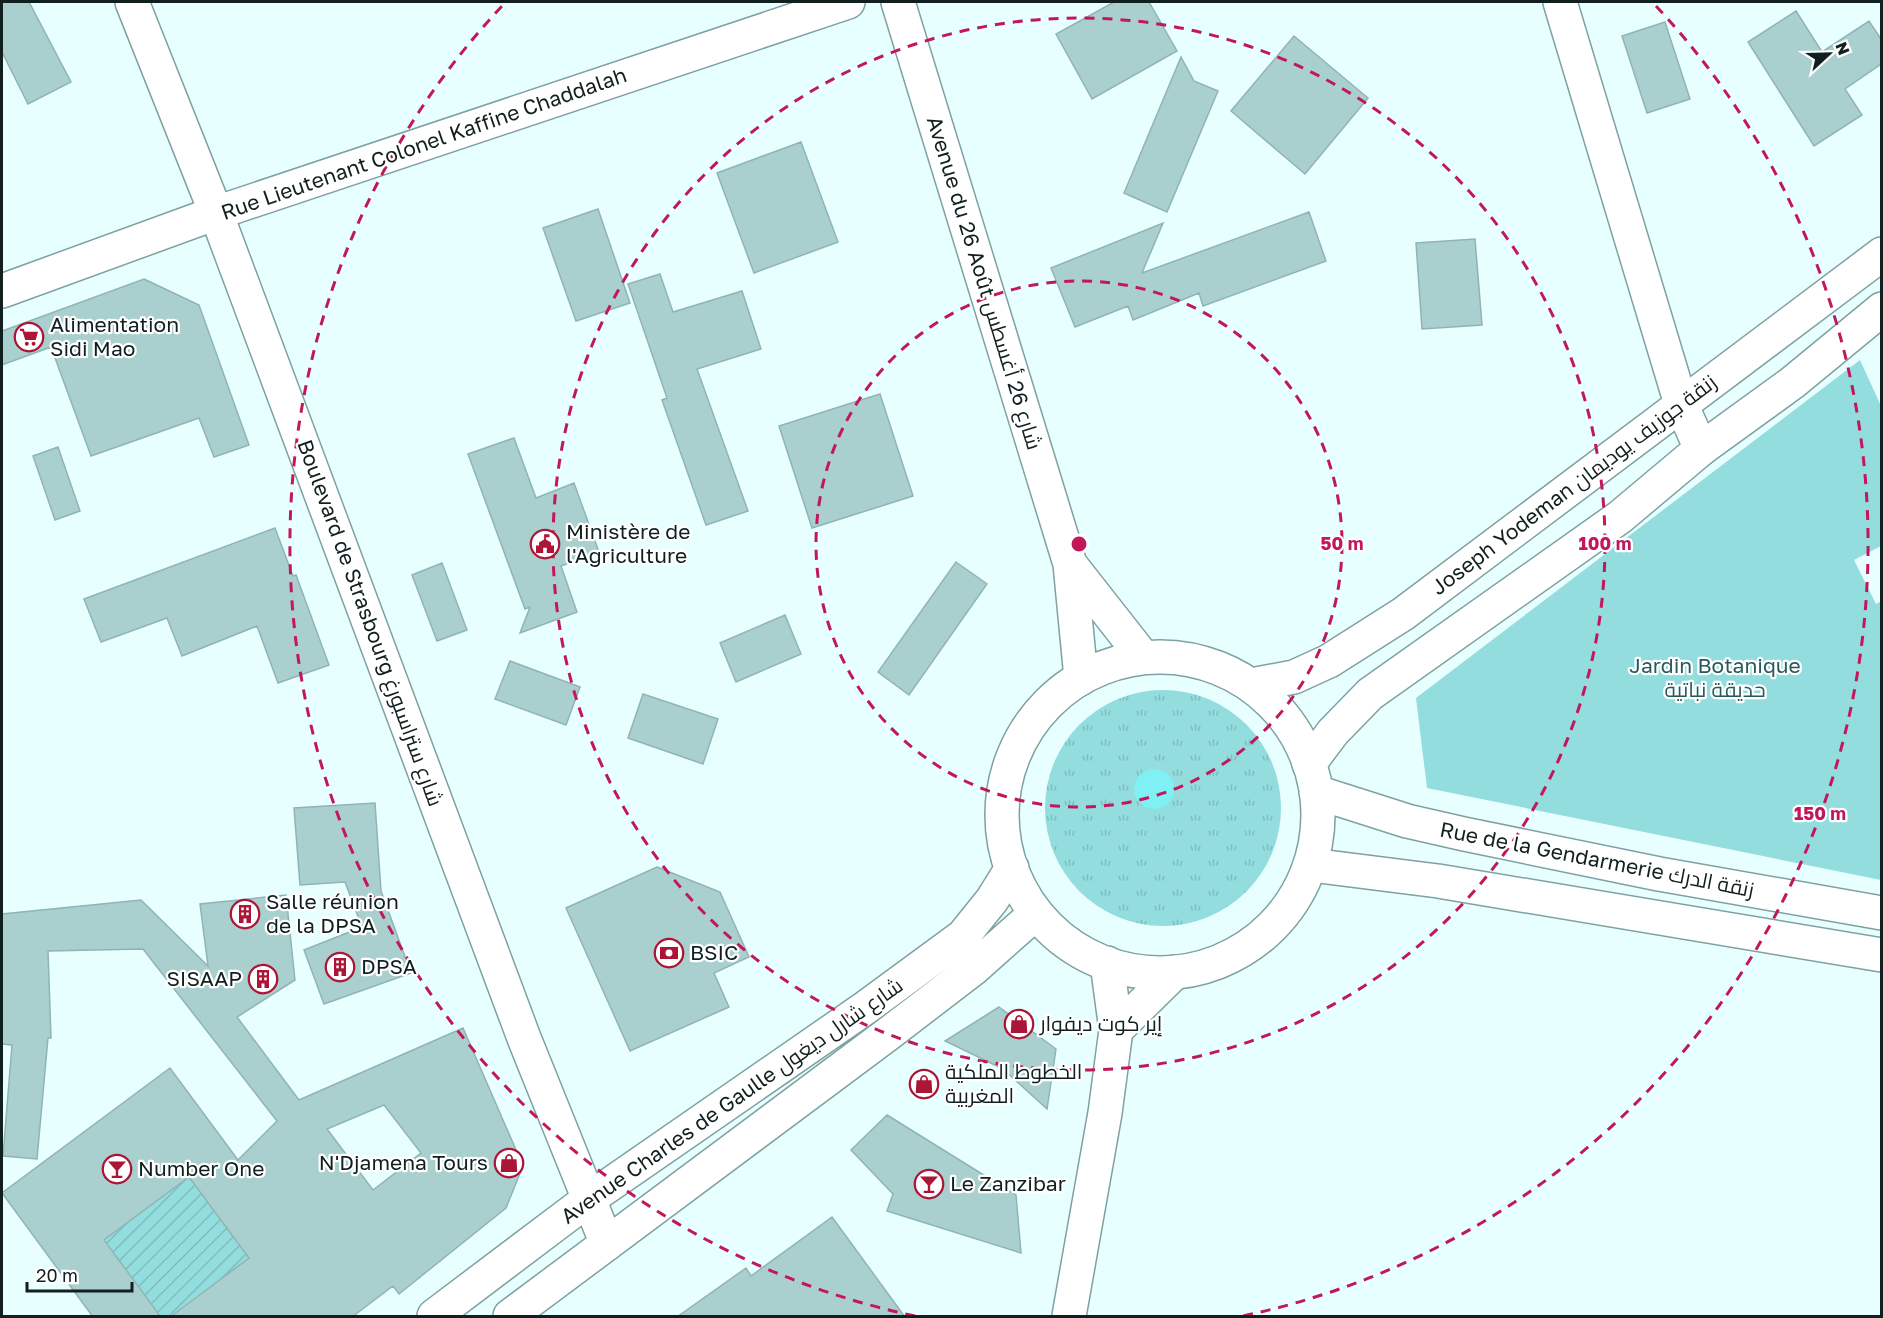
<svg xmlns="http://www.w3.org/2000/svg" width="1883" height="1318" font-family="'Golos Text',Cairo,sans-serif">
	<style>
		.grass { fill: url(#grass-tufts) }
		.park { fill: #93ddde }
		.garden { fill: url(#garden-furrows) }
		.water { fill: #7ff1f4 }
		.building { fill: #aacfcf; stroke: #90b4b5; stroke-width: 1.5; fill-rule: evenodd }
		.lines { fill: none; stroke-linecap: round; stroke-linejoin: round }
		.street-casing { stroke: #7ea1a2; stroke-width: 36 }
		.secondary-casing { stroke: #7ea1a2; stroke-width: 36 }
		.primary-casing { stroke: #7ea1a2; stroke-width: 36 }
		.street { stroke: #fff; stroke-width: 33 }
		.secondary { stroke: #fff; stroke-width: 33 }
		.primary { stroke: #fff; stroke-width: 33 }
		.ring { fill: none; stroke: #c2185b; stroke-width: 3; stroke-dasharray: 10 8 }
		.labels { text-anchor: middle; stroke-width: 4.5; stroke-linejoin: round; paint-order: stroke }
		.street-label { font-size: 21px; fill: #111f1f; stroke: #fff }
		.poi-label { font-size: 21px; fill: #111f1f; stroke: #fff; text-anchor: start }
		.park-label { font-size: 21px; fill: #275a5b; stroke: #fff }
		.centre { fill: #c2185b; stroke: #fff; stroke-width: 3 }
		.ring-label { font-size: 18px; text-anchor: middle; font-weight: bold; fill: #c2185b; stroke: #fff; stroke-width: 4.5; stroke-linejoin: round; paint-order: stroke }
	</style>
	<defs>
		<pattern id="grass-tufts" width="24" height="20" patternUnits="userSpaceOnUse" patternTransform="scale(1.5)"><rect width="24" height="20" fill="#93ddde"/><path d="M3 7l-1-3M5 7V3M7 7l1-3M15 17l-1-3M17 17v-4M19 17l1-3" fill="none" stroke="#7ebdbe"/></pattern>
		<pattern id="garden-furrows" width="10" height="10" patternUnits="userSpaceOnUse" patternTransform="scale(1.5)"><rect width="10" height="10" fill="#93ddde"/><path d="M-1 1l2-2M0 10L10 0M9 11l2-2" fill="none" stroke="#7ebdbe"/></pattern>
	</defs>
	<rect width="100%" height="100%" fill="#e8ffff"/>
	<path class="grass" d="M1045 808a118 118 0 1 1 236 0a118 118 0 1 1-236 0Z"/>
	<path class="park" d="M1860,360L1881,406V546L1854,560L1876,604L1881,601V880L1427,788L1416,698Z"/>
	<path class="garden" d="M189,1177L249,1258L170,1316H161L104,1240Z"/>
	<path class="water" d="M1134 789a20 20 0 1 1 40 0a20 20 0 1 1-40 0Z"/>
	<path class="building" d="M2,2H29L71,82L28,104L2,52Z
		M1114,2H1149L1177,51L1092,99L1056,34Z
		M1796,11L1822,52L1869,21L1881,39V64L1845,89L1862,115L1814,146L1748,42Z
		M1665,22L1690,99L1647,113L1622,36Z
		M1294,36L1368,98L1305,174L1231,111Z
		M1181,57L1194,81L1218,91L1167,212L1124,193Z
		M801,142L838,242L754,273L717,173Z
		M598,209L630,303L576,321L543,228Z
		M1309,212L1326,261L1203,306L1199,293L1133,320L1128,306L1075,327L1051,268L1163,223L1142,273Z
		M1475,239L1482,325L1422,329L1416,243Z
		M660,274L673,312L742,291L761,349L697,369L748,511L706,525L662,400L667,398L628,284Z
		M144,279L199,305L249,445L214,457L199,418L91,456L51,347L2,365V331Z
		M880,394L913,496L812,528L779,426Z
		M514,438L536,498L574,483L599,552L561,566L577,612L520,633L530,607L525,609L468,454Z
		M58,447L80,511L55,520L33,456Z
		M275,528L293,576L296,575L329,665L278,683L257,626L182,656L167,618L101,642L84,599Z
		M956,562L987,584L909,695L878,672Z
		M442,563L467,630L437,641L412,575Z
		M785,615L801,654L736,682L720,643Z
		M510,661L580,687L566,725L495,699Z
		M643,694L718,719L703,764L628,738Z
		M375,803L381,891L411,973L324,1004L304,950L362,927L345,882L300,885L294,808Z
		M657,867L720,892L749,957L714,973L729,1007L630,1051L566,908Z
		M286,895L295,980L237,1017L299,1100L463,1028L523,1166L506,1208L399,1294L393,1286L352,1317H170L249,1258L189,1177L104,1240L161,1317H93L2,1193L170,1068L238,1160L277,1121L143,949L48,951L51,1038H48L37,1159L3,1156L12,1045L2,1044V914L141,900L208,966L200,904ZM384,1105L421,1153L373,1190L327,1129Z
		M999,1007L1056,1049L1047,1109L1003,1069L945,1041Z
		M887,1115L1016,1195L1021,1253L887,1211L893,1194L851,1150Z
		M832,1217L905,1317H677L746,1268L751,1276Z"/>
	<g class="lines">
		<g class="street-casing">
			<path id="street" d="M1560,2L1681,404L1701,449
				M2,291L216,213L848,2"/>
		</g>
		<g class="secondary-casing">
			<path id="secondary" d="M898,2L1070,564L1081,678
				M1070,564L1143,657
				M1251,685L1294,677L1329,661L1403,614L1882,254
				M1309,764L1333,732L1370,694L1620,517L1701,449L1792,383L1882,309
				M1116,1030L1175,972
				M1069,1316L1105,1113L1116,1030L1107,963"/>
		</g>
		<g class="primary-casing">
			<path id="primary" d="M132,2L216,213L524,1038L607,1244
				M1002 815a158 158 0 1 1 316 0a158 158 0 1 1-316 0Z
				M1316,792L1407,821L1464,834L1659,874L1882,913
				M1311,865L1438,881L1882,955
				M434,1316L589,1199L865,1008L963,936L992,900L1012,868
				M510,1316L888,1034L973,969L1036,913"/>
		</g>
		<use href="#street" class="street"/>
		<use href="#secondary" class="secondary"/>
		<use href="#primary" class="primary"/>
	</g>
	<g class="ring">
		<circle cx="1079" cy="544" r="263"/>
		<circle cx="1079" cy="544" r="526"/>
		<path d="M915 1316A789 789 0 0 1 502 6M1656 6A789 789 0 0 1 1243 1316"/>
	</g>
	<defs>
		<g id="supermarket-ring" transform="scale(1.5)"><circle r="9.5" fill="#fff" stroke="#ac1636" stroke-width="1.5"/><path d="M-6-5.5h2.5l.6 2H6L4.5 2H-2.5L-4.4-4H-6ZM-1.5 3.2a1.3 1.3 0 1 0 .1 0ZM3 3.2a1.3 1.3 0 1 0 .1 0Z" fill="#ac1636"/></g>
		<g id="civic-ring" transform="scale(1.5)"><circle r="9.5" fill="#fff" stroke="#ac1636" stroke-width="1.5"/><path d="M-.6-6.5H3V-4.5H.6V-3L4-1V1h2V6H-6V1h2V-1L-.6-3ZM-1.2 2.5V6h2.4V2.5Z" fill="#ac1636"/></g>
		<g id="building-ring" transform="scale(1.5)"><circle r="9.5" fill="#fff" stroke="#ac1636" stroke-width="1.5"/><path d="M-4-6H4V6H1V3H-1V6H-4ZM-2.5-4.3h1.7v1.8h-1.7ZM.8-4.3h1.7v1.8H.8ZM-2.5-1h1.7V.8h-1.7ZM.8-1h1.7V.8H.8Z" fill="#ac1636"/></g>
		<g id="bank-ring" transform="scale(1.5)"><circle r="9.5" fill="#fff" stroke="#ac1636" stroke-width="1.5"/><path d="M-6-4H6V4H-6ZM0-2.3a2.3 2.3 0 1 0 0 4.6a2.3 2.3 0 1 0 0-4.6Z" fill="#ac1636"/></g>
		<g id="shop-ring" transform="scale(1.5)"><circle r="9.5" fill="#fff" stroke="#ac1636" stroke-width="1.5"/><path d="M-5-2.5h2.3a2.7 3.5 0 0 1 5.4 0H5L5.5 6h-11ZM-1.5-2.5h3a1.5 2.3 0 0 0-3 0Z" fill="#ac1636"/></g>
		<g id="bar-ring" transform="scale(1.5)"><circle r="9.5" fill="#fff" stroke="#ac1636" stroke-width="1.5"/><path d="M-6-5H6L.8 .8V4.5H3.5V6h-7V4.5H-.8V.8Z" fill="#ac1636"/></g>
	</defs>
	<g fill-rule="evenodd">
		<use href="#supermarket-ring" x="29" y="337"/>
		<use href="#civic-ring" x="545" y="544"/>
		<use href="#building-ring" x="245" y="914"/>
		<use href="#bank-ring" x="669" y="953"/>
		<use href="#building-ring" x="340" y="967"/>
		<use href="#building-ring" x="263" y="979"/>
		<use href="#shop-ring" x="1019" y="1024"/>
		<use href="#shop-ring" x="924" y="1084"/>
		<use href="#shop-ring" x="509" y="1163"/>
		<use href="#bar-ring" x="117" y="1169"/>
		<use href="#bar-ring" x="929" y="1184"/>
	</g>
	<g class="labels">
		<g class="street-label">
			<text transform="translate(424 144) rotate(-19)" y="7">Rue Lieutenant Colonel Kaffine Chaddalah</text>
			<text transform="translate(984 283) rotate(73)" y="7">Avenue du 26 Août شارع 26 أغسطس</text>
			<text transform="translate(1574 485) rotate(-37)" y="7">Joseph Yodeman زنقة جوزيف يوديمان</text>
			<text transform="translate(370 623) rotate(70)" y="7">Boulevard de Strasbourg شارع ستراسبورغ</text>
			<text transform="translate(1597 860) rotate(11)" y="7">Rue de la Gendarmerie زنقة الدرك</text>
			<text transform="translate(732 1101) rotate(-35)" y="7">Avenue Charles de Gaulle شارع شارل ديغول</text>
		</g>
		<g class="poi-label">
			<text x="50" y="332">Alimentation<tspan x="50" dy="24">Sidi Mao</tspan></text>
			<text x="566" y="539">Ministère de<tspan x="566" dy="24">l'Agriculture</tspan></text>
			<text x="266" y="909">Salle réunion<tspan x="266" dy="24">de la DPSA</tspan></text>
			<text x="690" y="960">BSIC</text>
			<text x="361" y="974">DPSA</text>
			<text x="242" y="986" text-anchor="end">SISAAP</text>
			<text x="1040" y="1031">إير كوت ديفوار</text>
			<text x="945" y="1079">الخطوط الملكية<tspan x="945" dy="24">المغربية</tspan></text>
			<text x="488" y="1170" text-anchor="end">N'Djamena Tours</text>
			<text x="138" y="1176">Number One</text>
			<text x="950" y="1191">Le Zanzibar</text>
		</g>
		<g class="park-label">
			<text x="1715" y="673">Jardin Botanique<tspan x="1715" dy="24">حديقة نباتية</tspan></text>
		</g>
	</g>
	<circle cx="1079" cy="544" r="9" class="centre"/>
	<g class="ring-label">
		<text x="1342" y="550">50 m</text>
		<text x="1605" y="550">100 m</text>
		<text x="1820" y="820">150 m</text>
	</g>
	<rect width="1883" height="1318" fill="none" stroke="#111f1f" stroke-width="6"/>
	<g transform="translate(1829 54) rotate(68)" stroke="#ffffff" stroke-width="4.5" paint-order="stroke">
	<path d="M0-4.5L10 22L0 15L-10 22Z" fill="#111f1f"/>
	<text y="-9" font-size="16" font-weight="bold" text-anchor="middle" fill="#111f1f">N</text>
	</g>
	<path d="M27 1282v9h105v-9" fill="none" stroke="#111f1f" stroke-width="3"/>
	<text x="36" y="1282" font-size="18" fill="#111f1f" stroke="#ffffff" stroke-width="4.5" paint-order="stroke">20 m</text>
</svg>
